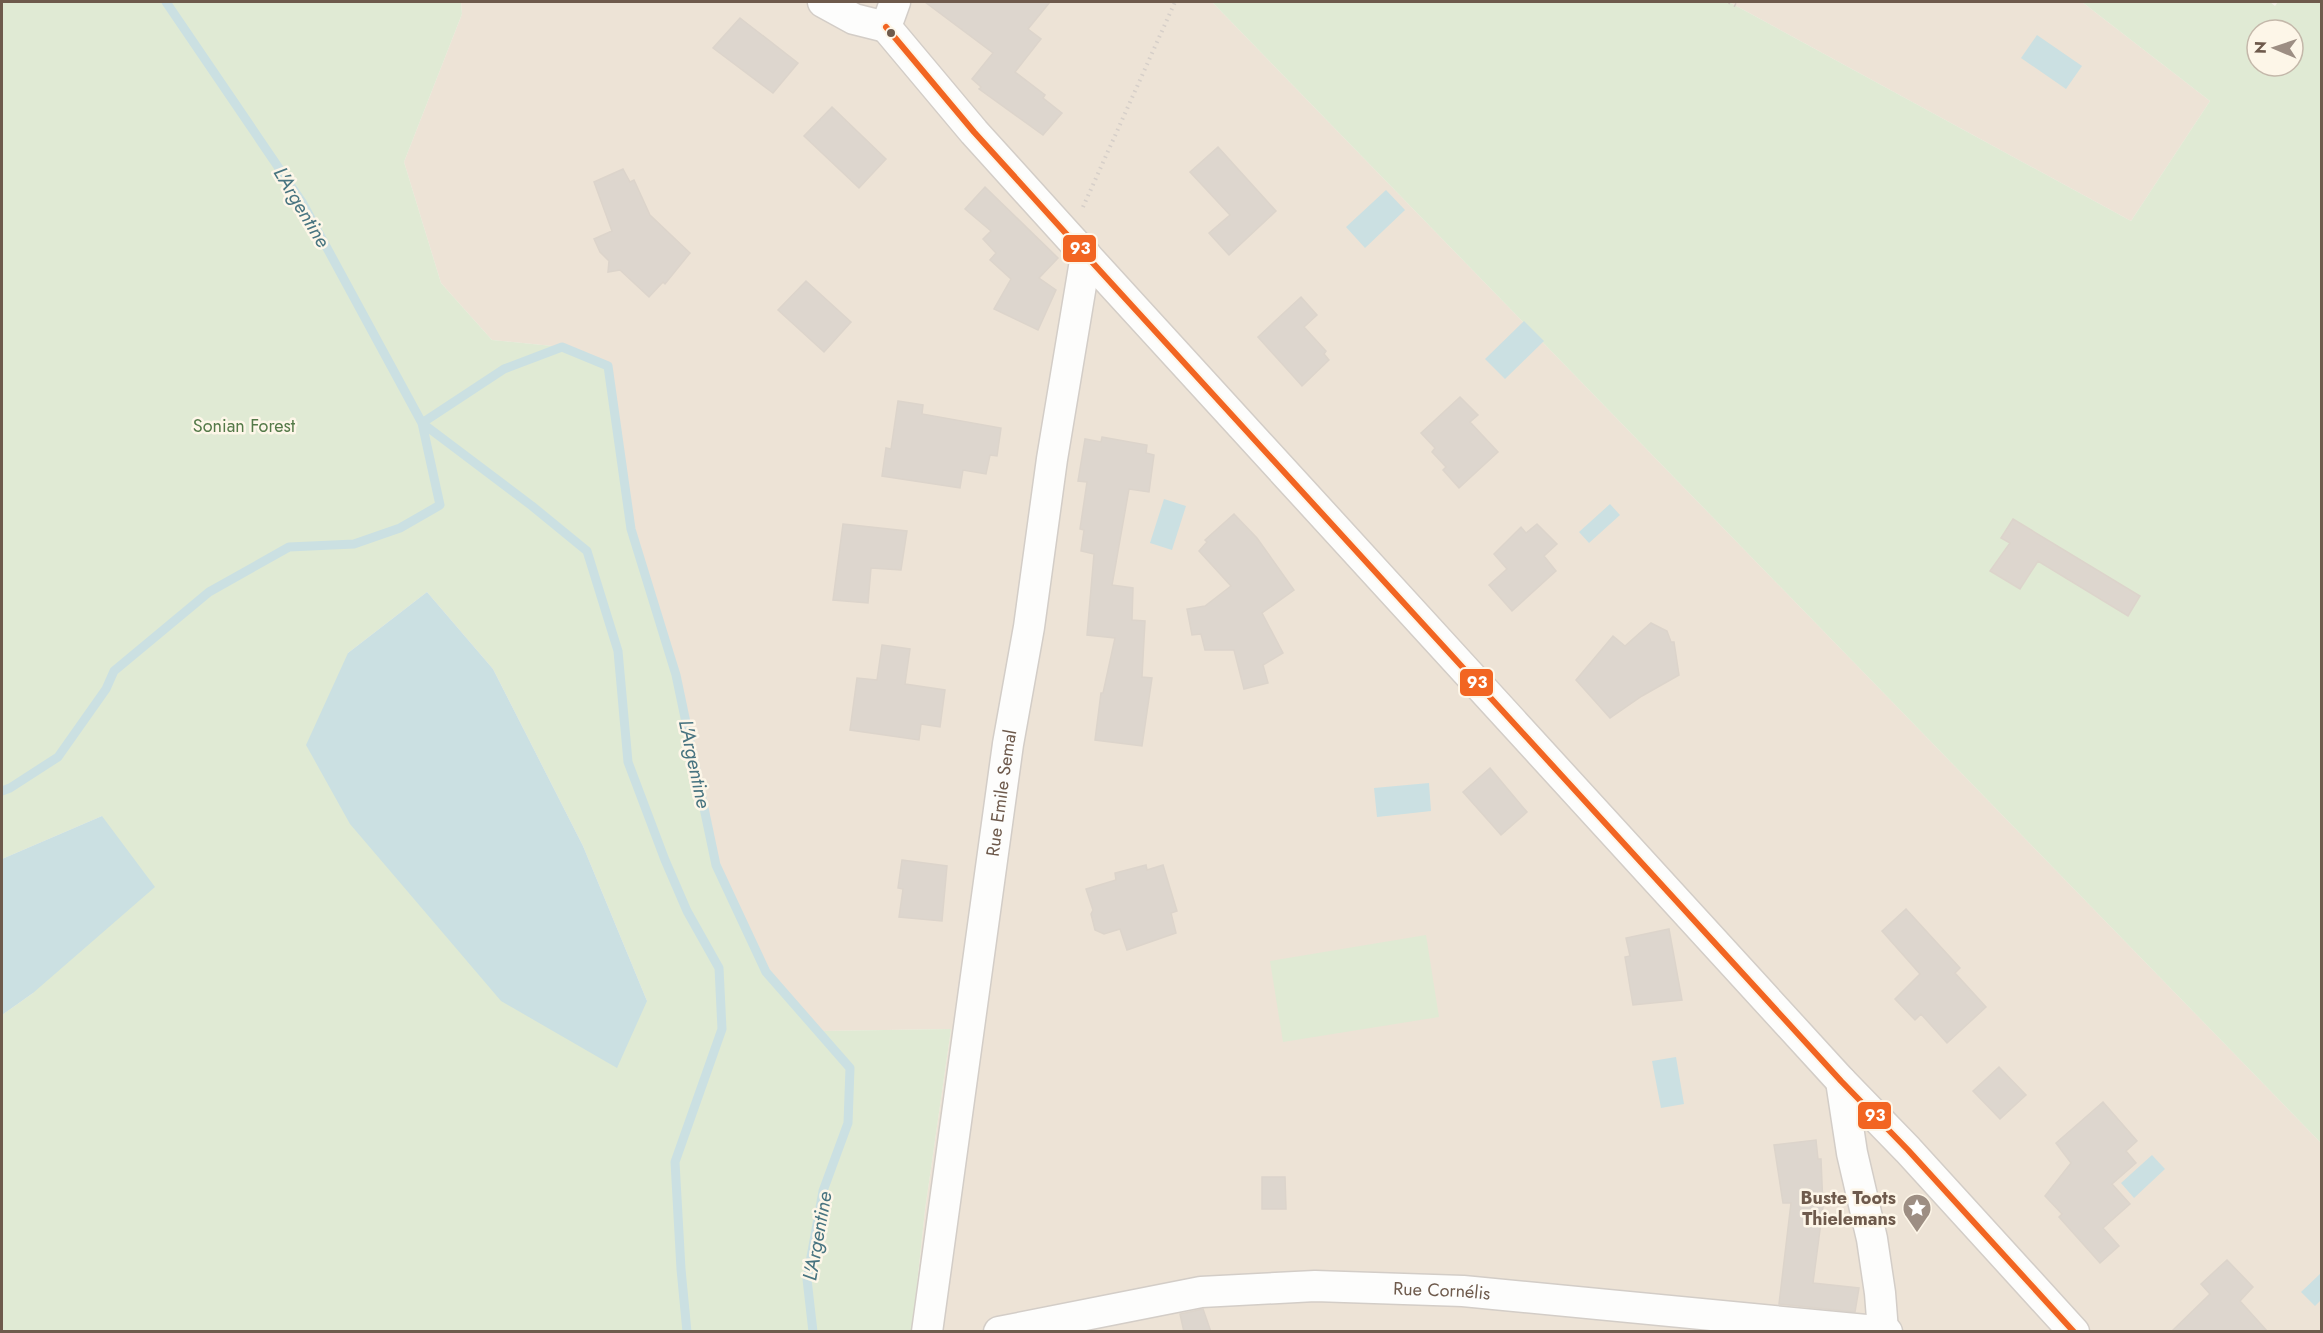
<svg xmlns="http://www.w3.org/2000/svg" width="2323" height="1333" font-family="Jost,sans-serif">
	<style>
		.residential { fill: #ede3d6 }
		.green { fill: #e0ead4; fill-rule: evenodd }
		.water { fill: #cbe0e2 }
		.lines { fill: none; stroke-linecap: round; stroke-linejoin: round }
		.stream { stroke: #cbe0e2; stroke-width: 9 }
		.building { fill: #ddd6ce; stroke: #dcd4cb; stroke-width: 1.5 }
		.street-casing { stroke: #d3cdc7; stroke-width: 33 }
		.path { stroke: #d6cfc9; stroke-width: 4; stroke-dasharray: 1.5 4.5; stroke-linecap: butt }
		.street { stroke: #fdfdfc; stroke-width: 30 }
		.bus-1-casing { stroke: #fdf6e8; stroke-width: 10 }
		.bus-1 { stroke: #f26522; stroke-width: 6 }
		.bus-dot { fill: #6e5a4c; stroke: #fdf6e8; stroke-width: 2 }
		.labels { text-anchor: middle; stroke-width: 5; stroke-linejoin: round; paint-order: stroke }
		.park-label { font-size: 18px; fill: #547948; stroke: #fdf6e8 }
		.street-label { font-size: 18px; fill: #6e5a4c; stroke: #fdf6e8 }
		.poi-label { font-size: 18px; font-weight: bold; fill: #6e5a4c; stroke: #fdf6e8; text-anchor: end }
		.water-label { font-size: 20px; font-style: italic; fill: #487480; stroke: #fdf6e8 }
		.line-badge { stroke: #fdf6e8; stroke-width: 2 }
		.badge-label { font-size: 16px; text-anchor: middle; font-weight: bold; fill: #fff }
	</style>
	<rect width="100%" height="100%" fill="#f4f0e8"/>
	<path class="residential" d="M461,2H1212L2321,1143V1331H912L925,1210L951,1029L819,1031L766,972L716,865L676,675L631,529L608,366L562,347L492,340L441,283L404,162L462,14Z
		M1729,2H2082L2210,101L2131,221Z"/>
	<path class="green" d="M2,2H461L462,14L404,162L441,283L492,340L562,347L608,366L631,529L676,675L716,865L766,972L819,1031L951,1029L925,1210L912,1331H2V1015L33,993L102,816L2,859ZM427,592L493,669L583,846L647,1001L348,653Z
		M1212,2H1729L2131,221L2210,101L2082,2H2270L2275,6L2278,2H2321V1143ZM2257,30H2293V66H2257Z
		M1426,935L1439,1017L1283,1042L1270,961Z"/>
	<path class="water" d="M2037,35L2082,66L2066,89L2021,58Z
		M1386,190L1405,210L1365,248L1346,227Z
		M1524,321L1544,341L1505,379L1485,359Z
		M1164,499L1186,506L1172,550L1150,543Z
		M1610,504L1620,515L1589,543L1579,532Z
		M427,592L493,669L583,846L647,1001L617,1068L501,1001L350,824L306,745L348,653Z
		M1429,783L1431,811L1377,817L1374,788Z
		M102,816L155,887L33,993L2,1015V859Z
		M1676,1057L1684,1104L1661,1108L1652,1061Z
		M2152,1155L2165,1169L2134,1198L2121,1183Z
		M2321,1273V1300L2315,1306L2301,1292Z"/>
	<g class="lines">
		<path class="stream" d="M166,2L302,202L422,423L532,506L587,551L618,651L628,762L665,860L687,911L719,968L722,1029L675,1162L681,1269L687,1332
			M2,791L10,788L58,757L106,689L114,671L209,592L289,547L354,544L400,528L440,505L422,423L504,369L562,347L608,366L631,529L676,675L716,865L766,972L850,1068L848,1123L823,1191L807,1279L813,1332"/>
	</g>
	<path class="building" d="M925,2H1050L1028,29L1041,39L1015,72L1045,95L1043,98L1062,113L1043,135L979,89L981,87L972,79L993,53Z
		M740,18L798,63L773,93L713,48Z
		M832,107L886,159L859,188L804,136Z
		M1218,147L1276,211L1229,255L1209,233L1230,215L1190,172Z
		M623,169L630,182L634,180L650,215L690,253L665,284L663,282L649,297L620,270L608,272L609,261L600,252L594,239L612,231L594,182Z
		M985,187L1058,258L1039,278L1056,290L1038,330L994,309L1011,279L990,260L996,253L983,239L991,231L965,209Z
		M806,281L851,322L824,352L778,310Z
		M1301,297L1317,315L1304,327L1326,351L1324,354L1329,360L1302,386L1258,337Z
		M1460,397L1478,415L1470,422L1498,452L1459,488L1443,470L1446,467L1432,452L1435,448L1421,433Z
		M898,401L923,405L922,414L1001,428L997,456L990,455L986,474L963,470L960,488L882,476L886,448L891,449Z
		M1102,437L1147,445L1146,453L1154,455L1149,492L1129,489L1112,585L1133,588L1132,620L1145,621L1142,677L1152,678L1142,746L1095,740L1101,693H1103L1115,638L1087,635L1094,554L1081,551L1084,530L1080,529L1087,482L1078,481L1085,439L1101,442Z
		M1234,514L1257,538L1294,590L1262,613L1283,653L1263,665L1268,683L1244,689L1234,650H1205L1201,634L1192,635L1187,609L1205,606L1231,586L1199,551L1207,542L1205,540Z
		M2013,519L2140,596L2128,616L2038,561L2020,589L1990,571L2010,543L2001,538Z
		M843,524L907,531L901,570L871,568L868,603L833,600Z
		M1537,524L1557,544L1544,556L1556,571L1512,611L1489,585L1507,569L1494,554L1521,527L1526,533Z
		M1651,623L1667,631L1671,642H1674L1679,675L1642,696L1610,718L1576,680L1613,636L1625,646Z
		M882,645L910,649L905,684L945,690L940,727L921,724L919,740L850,730L857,678L877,680Z
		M1490,768L1527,812L1501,835L1463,792Z
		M902,860L947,866L942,921L899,917L903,889L898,888Z
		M1146,865L1147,870L1163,865L1177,911L1171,913L1176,933L1127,950L1120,929L1104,934L1095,930L1091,914L1093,910L1086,889L1116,880L1115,873Z
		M1906,909L1960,968L1955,973L1986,1007L1947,1043L1921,1014L1915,1020L1895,999L1920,974L1882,931Z
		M1669,929L1682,1000L1633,1005L1625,957L1630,956L1626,938Z
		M1999,1067L2026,1095L2000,1119L1973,1091Z
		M2103,1102L2137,1141L2126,1151L2136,1163L2112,1184L2130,1204L2103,1228L2119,1246L2100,1263L2059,1217L2062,1214L2045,1196L2071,1163L2056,1143Z
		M1816,1140L1818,1159H1821L1823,1207L1813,1283L1859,1288L1855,1312L1779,1304L1791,1203H1783L1774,1145Z
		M1262,1177H1285L1286,1209H1262Z
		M2227,1260L2253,1287L2240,1301L2268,1332H2171L2210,1294L2201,1284Z
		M1203,1309L1211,1332H1184L1180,1314Z"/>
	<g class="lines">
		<g class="street-casing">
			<g id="street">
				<path d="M823,2L854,19L886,27"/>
				<path d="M886,27L974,132L1070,238L1841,1081L1908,1150L2074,1332"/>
				<path d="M886,27L895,2"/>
				<path d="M1841,1081L1852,1153L1872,1239L1880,1293L1883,1331"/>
				<path id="s1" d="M927,1332L1008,744L1029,627L1052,459L1086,255"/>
				<path id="s2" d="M999,1332L1201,1292L1315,1286L1463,1291L1887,1332"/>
			</g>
		</g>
		<path class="path" d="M1729,2L1737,6
			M1083,207L1175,2"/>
		<use href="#street" class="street"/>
		<g class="bus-1-casing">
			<path id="bus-1" d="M886,27L974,132L1070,238L1841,1081L1908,1150L2074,1332"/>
		</g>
		<use href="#bus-1" class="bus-1"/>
	</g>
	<defs>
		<g id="sight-pin" transform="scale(1.5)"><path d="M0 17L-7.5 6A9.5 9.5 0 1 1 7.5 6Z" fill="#9d8e83" stroke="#fdf6e8"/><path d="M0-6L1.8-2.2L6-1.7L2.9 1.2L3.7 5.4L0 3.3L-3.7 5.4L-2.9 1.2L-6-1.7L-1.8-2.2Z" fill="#fff"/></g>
	</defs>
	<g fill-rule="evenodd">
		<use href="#sight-pin" x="1917" y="1208"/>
	</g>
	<circle class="bus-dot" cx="891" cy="33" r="5"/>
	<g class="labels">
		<g class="park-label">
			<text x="244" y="432">Sonian Forest</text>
		</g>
		<g class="street-label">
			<text dy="6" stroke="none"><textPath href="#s1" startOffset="544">Rue Emile Semal</textPath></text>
			<text dy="6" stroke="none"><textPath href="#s2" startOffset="447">Rue Cornélis</textPath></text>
		</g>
		<g class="poi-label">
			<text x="1896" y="1204">Buste Toots<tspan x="1896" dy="21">Thielemans</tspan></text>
		</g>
		<g class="water-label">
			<text transform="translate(302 207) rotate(59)" y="7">L'Argentine</text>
			<text transform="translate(695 764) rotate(78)" y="7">L'Argentine</text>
			<text transform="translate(817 1236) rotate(-80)" y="7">L'Argentine</text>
		</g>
	</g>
	<g class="line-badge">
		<rect x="1062" y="234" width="35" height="29" rx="6" fill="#f26522"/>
		<rect x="1459" y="668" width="35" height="29" rx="6" fill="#f26522"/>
		<rect x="1857" y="1101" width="35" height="29" rx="6" fill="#f26522"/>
	</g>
	<g class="badge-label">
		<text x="1080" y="254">93</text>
		<text x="1477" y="688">93</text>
		<text x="1875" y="1121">93</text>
	</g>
	<rect width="2323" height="1333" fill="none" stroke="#6e5a4c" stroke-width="6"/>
	<g transform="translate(2275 48) rotate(272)"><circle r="28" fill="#fdf6e8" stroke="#c4b8aa" stroke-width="1.5"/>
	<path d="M0-4.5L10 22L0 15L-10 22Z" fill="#9d8e83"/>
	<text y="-9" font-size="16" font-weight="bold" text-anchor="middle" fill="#6e5a4c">N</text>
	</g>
</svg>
